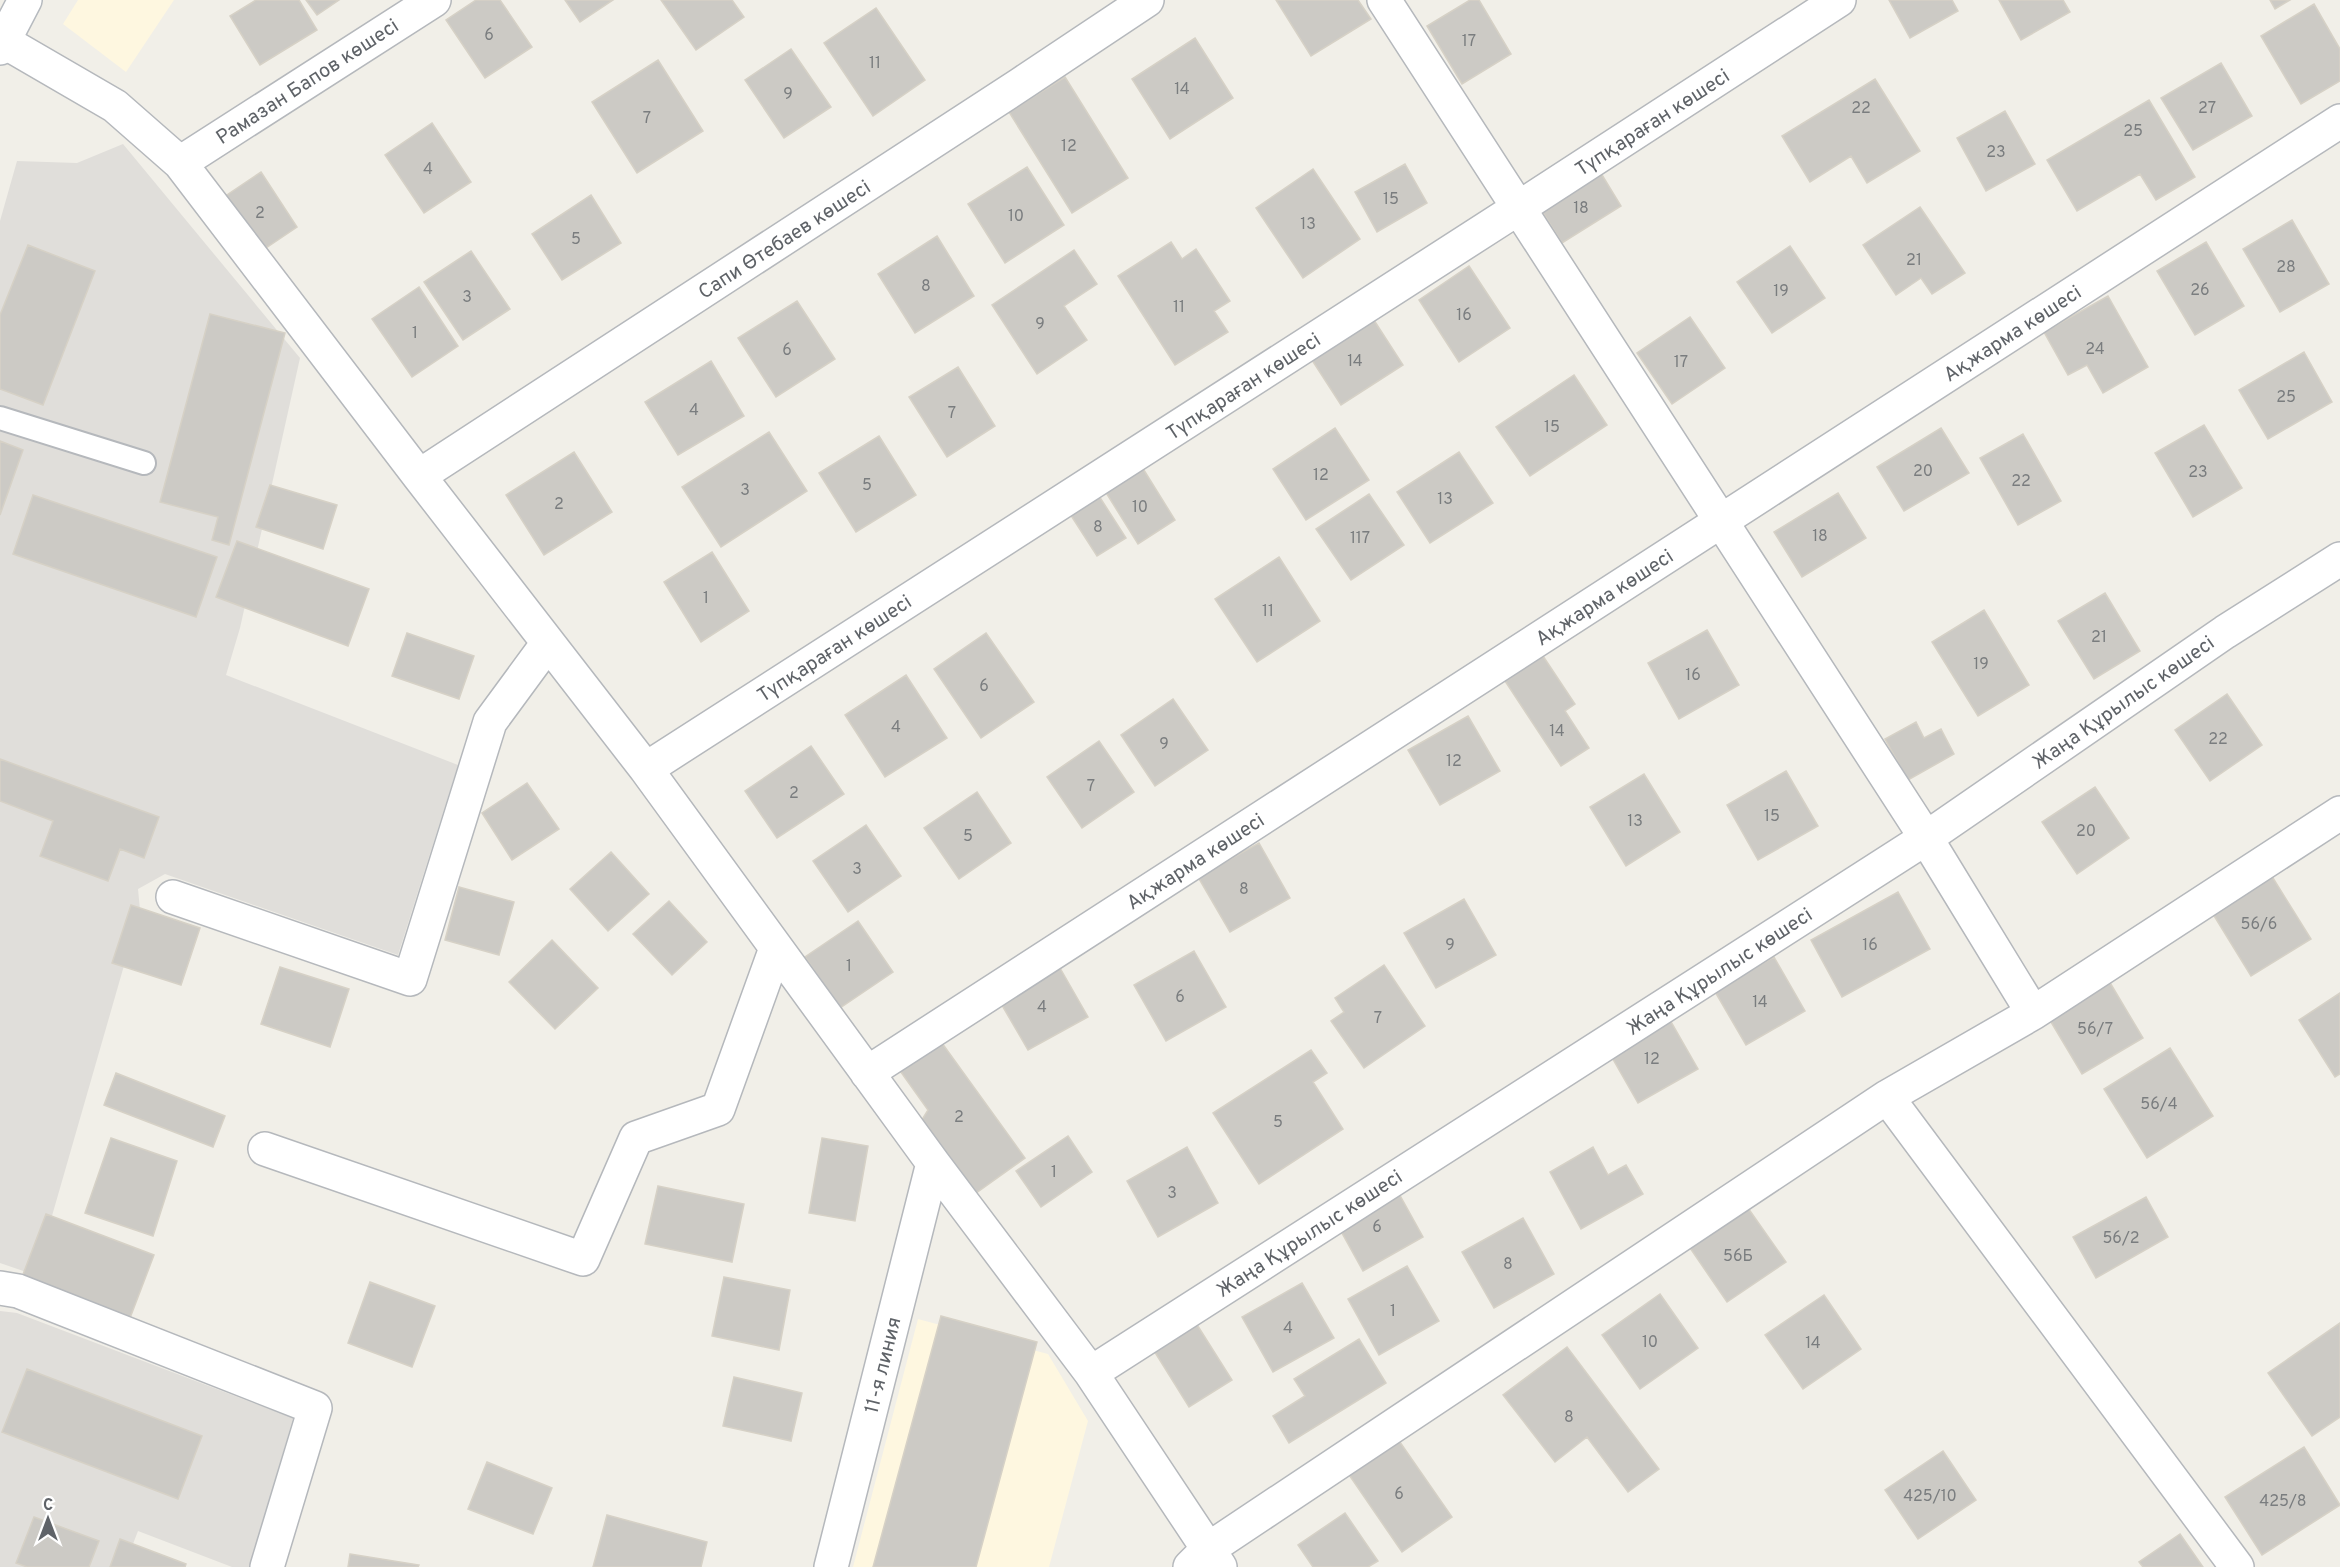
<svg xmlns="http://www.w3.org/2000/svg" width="2340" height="1567" font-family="Overpass,sans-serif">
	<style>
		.commercial { fill: #fef7e0 }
		.industrial { fill: #e0deda }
		.building { fill: #cccac5; stroke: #d6d1c6; stroke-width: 1.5 }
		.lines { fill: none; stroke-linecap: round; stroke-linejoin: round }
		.lane-casing { stroke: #b5b8bc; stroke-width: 26 }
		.street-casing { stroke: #b5b8bc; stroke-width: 36 }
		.secondary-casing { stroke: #b6babf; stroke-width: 36 }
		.lane { stroke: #fff; stroke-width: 22 }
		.street { stroke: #fff; stroke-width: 33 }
		.secondary { stroke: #fff; stroke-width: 33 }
		.labels { text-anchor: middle; stroke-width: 6; stroke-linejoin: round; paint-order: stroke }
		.number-label { font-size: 16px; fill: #7a7d7f }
		.street-label { font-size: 20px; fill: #5f6368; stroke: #fff }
	</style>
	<rect width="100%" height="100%" fill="#f1efe8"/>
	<path class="commercial" d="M78,0H174L126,72L63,24Z
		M918,1319L1048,1354L1088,1421L1049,1567H853Z"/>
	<path class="industrial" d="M123,144L300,358L240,628L226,675L458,765L398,955L165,874L138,889L140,910L35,1275L0,1263V221L17,161L77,163Z
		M0,1311L17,1313L293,1418L250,1567H232L138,1531L124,1567H0Z"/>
	<path class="building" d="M256,0H299L317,30L260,65L230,16Z
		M306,0H339L317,15Z
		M476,0H500L532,47L485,78L446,20Z
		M565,0H613L580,22Z
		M661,0H732L744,17L696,50Z
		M1276,0H1358L1371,19L1311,56Z
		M1470,0H1479L1511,54L1462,84L1427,26Z
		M1889,0H1952L1958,11L1910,38Z
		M1999,0H2063L2070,12L2021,40Z
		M2270,0H2290L2275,9Z
		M2314,4L2340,49V81L2301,104L2261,36Z
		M876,8L925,80L873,116L824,43Z
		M1195,38L1233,98L1170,139L1132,79Z
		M791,49L831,107L784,138L745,80Z
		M658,60L703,131L637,173L592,102Z
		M2221,63L2252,116L2193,150L2161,98Z
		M1065,77L1128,178L1072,213L1009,112Z
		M1875,79L1920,151L1867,183L1851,156L1810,182L1782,136Z
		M2149,100L2195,177L2156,200L2140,174L2077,211L2047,160Z
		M2005,111L2035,164L1986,191L1957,138Z
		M432,123L471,182L424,213L385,155Z
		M1405,164L1427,203L1377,232L1355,192Z
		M1027,167L1064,225L1005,263L968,204Z
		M1313,169L1360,239L1303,278L1256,208Z
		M1599,170L1621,206L1562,243L1540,208Z
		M261,172L297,227L260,252L224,197Z
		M591,195L621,243L562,280L532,234Z
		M1920,207L1965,273L1932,294L1921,278L1896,295L1863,245Z
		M2292,220L2329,284L2280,312L2243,249Z
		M937,236L974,296L915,333L878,274Z
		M1171,242L1182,259L1196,249L1230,301L1214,311L1228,332L1175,365L1118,276Z
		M2206,242L2244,306L2195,335L2157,271Z
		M28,245L95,271L43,405L0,389V315Z
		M1790,246L1825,298L1772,333L1737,282Z
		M1074,250L1097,284L1064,306L1087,340L1037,374L992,305Z
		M471,251L510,309L463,340L424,282Z
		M1469,266L1510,328L1459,362L1419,300Z
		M419,287L458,346L412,377L372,319Z
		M2108,296L2148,367L2103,393L2087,365L2068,375L2044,332Z
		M797,301L835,359L776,397L738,338Z
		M210,314L285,333L229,545L212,540L218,517L160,502Z
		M1370,314L1403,365L1341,405L1308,354Z
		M1690,317L1725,368L1672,404L1637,353Z
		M2304,352L2332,402L2268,439L2239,390Z
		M711,361L744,416L678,455L645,402Z
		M958,367L995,426L947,457L909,397Z
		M1574,375L1607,425L1530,476L1496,427Z
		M2204,425L2242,488L2193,517L2155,453Z
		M1335,428L1369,480L1306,520L1273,469Z
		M1941,428L1969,473L1904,511L1877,467Z
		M769,432L807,491L721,547L682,487Z
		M2023,434L2061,501L2018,525L1980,458Z
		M879,436L916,495L856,532L819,473Z
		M0,441L23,450L0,515Z
		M574,452L612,512L544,555L506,495Z
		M1459,452L1493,503L1430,543L1397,492Z
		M1142,467L1175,520L1138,544L1105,491Z
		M270,485L337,505L323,549L256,527Z
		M1838,493L1866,538L1802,577L1774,532Z
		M1369,494L1404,545L1351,580L1316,529Z
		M33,495L217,557L196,617L13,554Z
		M1099,496L1126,538L1097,556L1070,514Z
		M237,541L369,589L348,646L216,597Z
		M712,552L749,611L701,642L664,582Z
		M1279,557L1320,621L1257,662L1215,599Z
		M2105,593L2140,651L2094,679L2058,621Z
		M1984,610L2029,685L1978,716L1932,642Z
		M1707,630L1739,685L1679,719L1648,663Z
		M407,633L474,656L459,699L392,676Z
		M986,633L1034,702L981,738L934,669Z
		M1543,656L1575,704L1565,711L1589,748L1561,766L1505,681Z
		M906,675L947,738L885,777L845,715Z
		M2227,694L2262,745L2210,781L2175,730Z
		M1173,699L1208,750L1155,786L1121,735Z
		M1468,716L1500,771L1440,805L1408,750Z
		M1916,722L1924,738L1941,729L1954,754L1908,780L1885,739Z
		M1099,741L1134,792L1082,828L1047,777Z
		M811,746L844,794L777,838L745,791Z
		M0,759L159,817L144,858L120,849L108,881L40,856L53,821L0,801Z
		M1786,771L1818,826L1758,860L1727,805Z
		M1644,774L1680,832L1626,866L1590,807Z
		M527,783L559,829L512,860L482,813Z
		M2095,787L2129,838L2077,874L2042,822Z
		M977,792L1011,843L959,879L924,828Z
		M866,825L901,876L848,912L813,861Z
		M1259,843L1290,898L1230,932L1198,877Z
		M611,852L649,894L608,931L570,889Z
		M2268,870L2311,939L2251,976L2208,906Z
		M459,887L514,902L499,955L445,940Z
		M1898,892L1930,949L1842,997L1811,940Z
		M1464,899L1496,955L1436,988L1404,933Z
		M669,901L707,942L672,975L633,934Z
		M131,905L200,928L181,985L112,963Z
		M858,921L893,972L840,1008L805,957Z
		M552,940L598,988L555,1029L509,982Z
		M1194,951L1226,1007L1166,1041L1134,985Z
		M1774,957L1805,1011L1746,1045L1714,990Z
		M1056,961L1088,1017L1028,1050L996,995Z
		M1384,965L1425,1026L1364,1068L1331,1021L1344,1012L1335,998Z
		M280,967L349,989L330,1047L261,1024Z
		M2109,981L2143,1038L2082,1074L2048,1017Z
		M2340,993V1074L2335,1077L2299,1020Z
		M1666,1013L1698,1069L1638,1103L1606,1047Z
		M934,1032L1025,1158L972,1196L920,1123L928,1110L893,1061Z
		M2170,1048L2213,1116L2147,1158L2104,1089Z
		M1311,1050L1327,1073L1313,1082L1343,1129L1259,1184L1213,1113Z
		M116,1073L225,1116L213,1147L104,1105Z
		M1068,1136L1092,1172L1041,1207L1016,1171Z
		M111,1138L177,1161L153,1236L85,1213Z
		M822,1138L868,1146L855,1221L809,1213Z
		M1187,1147L1218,1203L1158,1237L1127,1181Z
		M1593,1147L1608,1175L1626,1165L1643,1194L1581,1229L1550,1172Z
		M1392,1181L1423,1237L1363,1271L1332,1215Z
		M658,1186L744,1204L732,1262L645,1244Z
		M2146,1197L2168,1237L2096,1278L2073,1237Z
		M1748,1208L1786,1262L1727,1302L1690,1248Z
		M46,1214L154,1255L130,1318L22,1277Z
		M1523,1218L1554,1274L1494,1308L1462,1252Z
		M1407,1266L1439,1321L1379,1355L1348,1299Z
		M724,1277L790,1290L779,1350L712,1336Z
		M370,1282L435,1306L412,1367L348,1343Z
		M1302,1283L1334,1338L1273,1372L1242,1317Z
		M1660,1294L1698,1348L1640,1389L1602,1335Z
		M1824,1295L1861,1349L1803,1389L1765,1335Z
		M1189,1312L1232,1380L1189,1407L1146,1338Z
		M941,1316L1037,1342L976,1567H873Z
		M2340,1323V1417L2312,1436L2268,1373Z
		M1359,1339L1386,1383L1289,1443L1273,1416L1305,1396L1294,1379Z
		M1567,1347L1659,1469L1628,1492L1587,1437L1555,1462L1503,1395Z
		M27,1369L202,1436L178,1499L2,1432Z
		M734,1377L802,1393L791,1441L723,1426Z
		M1395,1435L1452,1517L1402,1552L1345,1469Z
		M2304,1447L2340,1505L2262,1555L2225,1497Z
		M1943,1451L1976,1500L1918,1539L1885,1490Z
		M487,1462L552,1488L533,1534L468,1509Z
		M1345,1513L1378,1561L1368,1567H1313L1298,1545Z
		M607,1515L707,1542L701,1567H593Z
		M34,1517L99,1541L89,1567H27L16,1563Z
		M2180,1534L2203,1567H2143L2139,1562Z
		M120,1539L186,1564L185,1567H110Z
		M350,1554L419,1565L418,1567H348Z"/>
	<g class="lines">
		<g class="lane-casing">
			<path id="lane" d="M0,418L144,463"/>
		</g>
		<g class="street-casing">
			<path id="street" d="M1384,0L1926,838L2033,1013
				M3,41L115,106L180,163L419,476L646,769L933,1163L1091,1373L1220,1567
				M180,163L434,0
				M419,476L1021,84L1147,0
				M646,769L1517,209L1839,0
				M173,897L410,979L490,722L548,643
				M867,1073L2340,121
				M1887,1097L2237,1567
				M265,1149L583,1259L636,1138L718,1109L776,948
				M0,1288L18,1291L315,1408L267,1567
				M1091,1373L1926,838L2225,632L2340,559
				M831,1567L933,1163
				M1190,1567L1207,1550L1887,1097L2033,1013L2340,813"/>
		</g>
		<g class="secondary-casing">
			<path id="secondary" d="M0,48L25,0"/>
		</g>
		<use href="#lane" class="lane"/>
		<use href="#street" class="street"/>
		<use href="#secondary" class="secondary"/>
	</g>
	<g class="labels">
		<g class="number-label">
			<text x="489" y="40">6</text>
			<text x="1469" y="46">17</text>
			<text x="875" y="68">11</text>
			<text x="1182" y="94">14</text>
			<text x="788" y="99">9</text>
			<text x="1861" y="113">22</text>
			<text x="2207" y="113">27</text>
			<text x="647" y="123">7</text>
			<text x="2133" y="136">25</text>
			<text x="1069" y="151">12</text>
			<text x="1996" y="157">23</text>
			<text x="428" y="174">4</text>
			<text x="1391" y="204">15</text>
			<text x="1581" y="213">18</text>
			<text x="260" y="218">2</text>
			<text x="1016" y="221">10</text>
			<text x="1308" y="229">13</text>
			<text x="576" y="244">5</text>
			<text x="1914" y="265">21</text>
			<text x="2286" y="272">28</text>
			<text x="926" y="291">8</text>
			<text x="2200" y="295">26</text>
			<text x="1781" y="296">19</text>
			<text x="467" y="302">3</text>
			<text x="1179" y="312">11</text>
			<text x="1464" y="320">16</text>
			<text x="1040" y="329">9</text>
			<text x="415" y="338">1</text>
			<text x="2095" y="354">24</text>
			<text x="787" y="355">6</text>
			<text x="1355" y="366">14</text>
			<text x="1681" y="367">17</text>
			<text x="2286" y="402">25</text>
			<text x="694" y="415">4</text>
			<text x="952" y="418">7</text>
			<text x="1552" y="432">15</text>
			<text x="1923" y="476">20</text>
			<text x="2198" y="477">23</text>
			<text x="1321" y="480">12</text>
			<text x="2021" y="486">22</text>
			<text x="867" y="490">5</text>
			<text x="745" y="495">3</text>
			<text x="1445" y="504">13</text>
			<text x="559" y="509">2</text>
			<text x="1140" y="512">10</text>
			<text x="1098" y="532">8</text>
			<text x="1820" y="541">18</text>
			<text x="1360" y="543">117</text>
			<text x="706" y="603">1</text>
			<text x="1268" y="616">11</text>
			<text x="2099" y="642">21</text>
			<text x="1981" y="669">19</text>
			<text x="1693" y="680">16</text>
			<text x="984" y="691">6</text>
			<text x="896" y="732">4</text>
			<text x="1557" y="736">14</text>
			<text x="2218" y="744">22</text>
			<text x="1164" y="749">9</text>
			<text x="1454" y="766">12</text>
			<text x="1091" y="791">7</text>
			<text x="794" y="798">2</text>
			<text x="1772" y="821">15</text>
			<text x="1635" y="826">13</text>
			<text x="2086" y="836">20</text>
			<text x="968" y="841">5</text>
			<text x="857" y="874">3</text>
			<text x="1244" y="894">8</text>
			<text x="2259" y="929">56/6</text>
			<text x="1450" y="950">9</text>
			<text x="1870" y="950">16</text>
			<text x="849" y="971">1</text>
			<text x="1180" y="1002">6</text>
			<text x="1760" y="1007">14</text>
			<text x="1042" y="1012">4</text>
			<text x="1378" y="1023">7</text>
			<text x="2095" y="1034">56/7</text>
			<text x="1652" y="1064">12</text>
			<text x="2159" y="1109">56/4</text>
			<text x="959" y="1122">2</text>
			<text x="1278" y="1127">5</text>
			<text x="1054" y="1177">1</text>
			<text x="1172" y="1198">3</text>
			<text x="1377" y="1232">6</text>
			<text x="2121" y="1243">56/2</text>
			<text x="1738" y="1261">56Б</text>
			<text x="1508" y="1269">8</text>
			<text x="1393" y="1316">1</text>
			<text x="1288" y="1333">4</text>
			<text x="1650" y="1347">10</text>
			<text x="1813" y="1348">14</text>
			<text x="1569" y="1422">8</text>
			<text x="1399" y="1499">6</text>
			<text x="1930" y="1501">425/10</text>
			<text x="2283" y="1506">425/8</text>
		</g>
		<g class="street-label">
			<text transform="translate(307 81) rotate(-33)" y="7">Рамазан Бапов көшесі</text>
			<text transform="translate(1652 122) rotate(-33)" y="7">Түпқараған көшесі</text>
			<text transform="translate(784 239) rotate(-33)" y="7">Сапи Өтебаев көшесі</text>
			<text transform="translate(2012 333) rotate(-33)" y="7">Ақжарма көшесі</text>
			<text transform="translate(1243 386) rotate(-33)" y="7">Түпқараған көшесі</text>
			<text transform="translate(1604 597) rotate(-33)" y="7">Ақжарма көшесі</text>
			<text transform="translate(834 648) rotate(-33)" y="7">Түпқараған көшесі</text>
			<text transform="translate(2123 702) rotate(-35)" y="7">Жаңа Құрылыс көшесі</text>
			<text transform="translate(1195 861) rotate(-33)" y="7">Ақжарма көшесі</text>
			<text transform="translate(1719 971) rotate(-33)" y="7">Жаңа Құрылыс көшесі</text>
			<text transform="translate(1309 1233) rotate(-33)" y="7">Жаңа Құрылыс көшесі</text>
			<text transform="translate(882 1365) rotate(-76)" y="7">11-я линия</text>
		</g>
	</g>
	<g transform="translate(48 1519)" stroke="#ffffff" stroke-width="4.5" paint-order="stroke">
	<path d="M0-4.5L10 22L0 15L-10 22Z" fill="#5f6368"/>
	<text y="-9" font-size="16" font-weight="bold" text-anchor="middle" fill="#5f6368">С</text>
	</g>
</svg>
